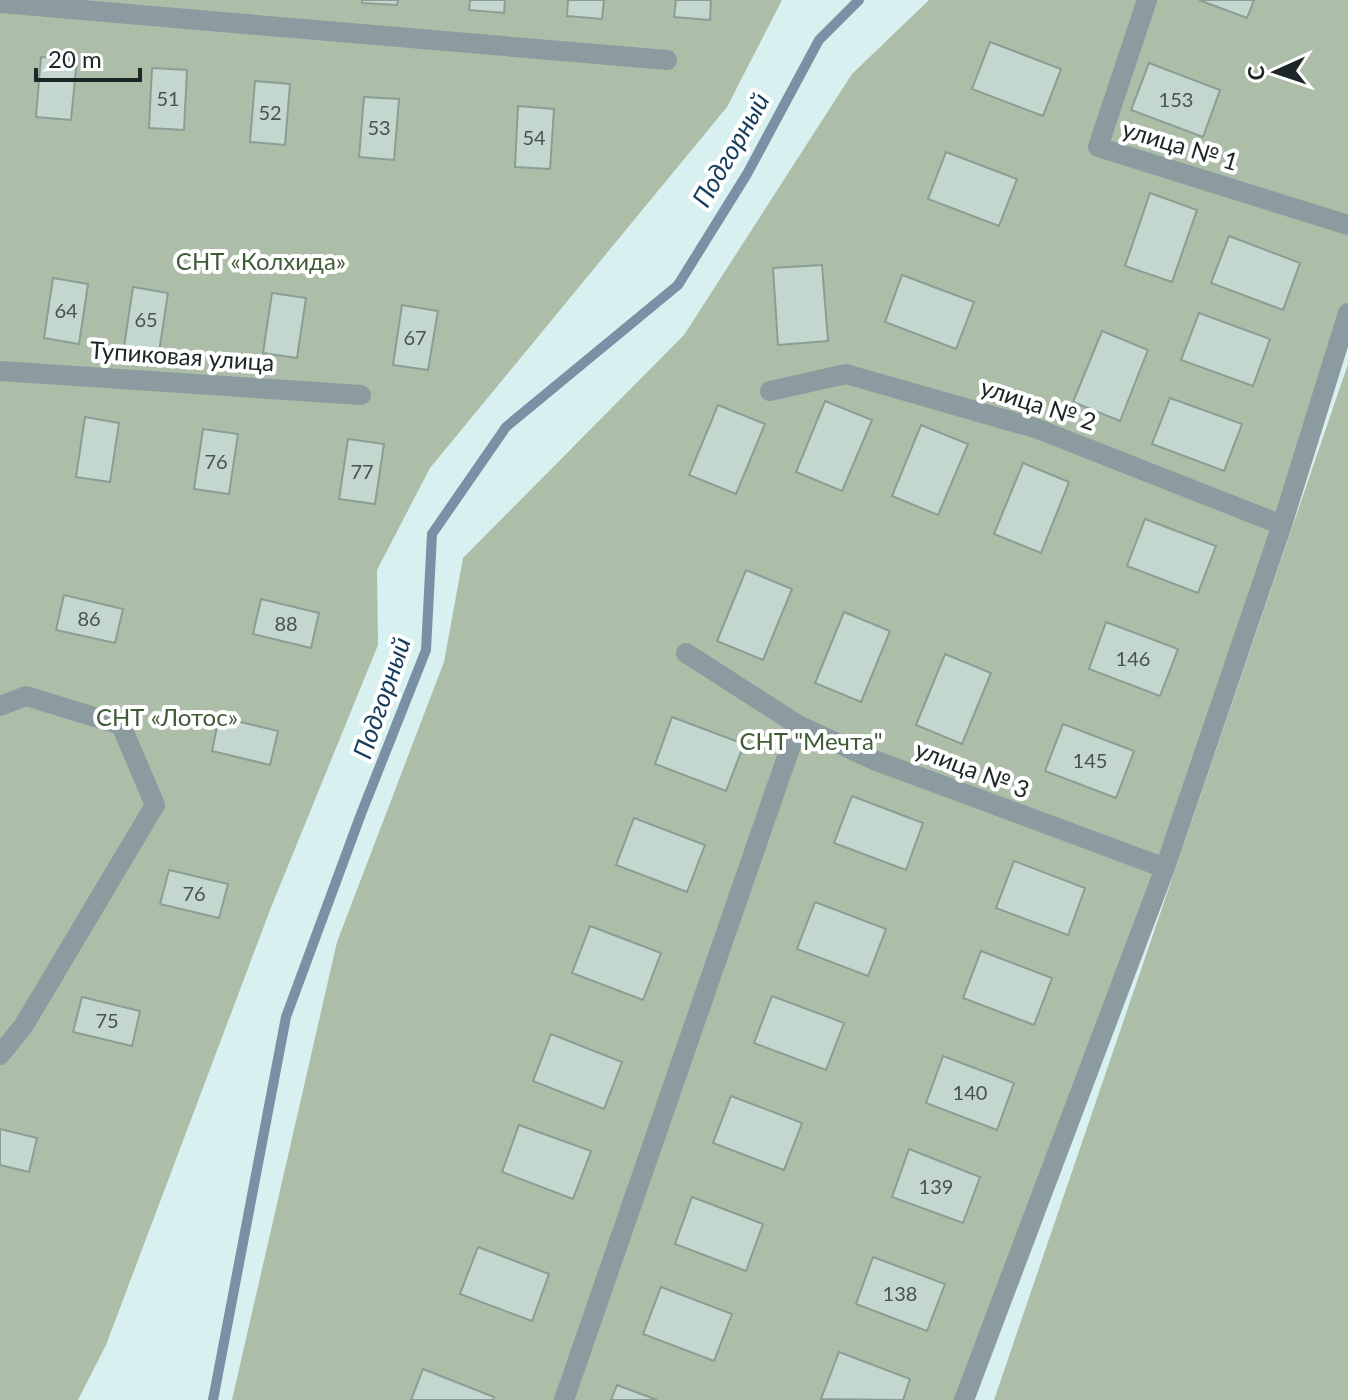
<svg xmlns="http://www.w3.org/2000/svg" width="1348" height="1400" font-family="Lato,sans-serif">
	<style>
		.green { fill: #acbda8 }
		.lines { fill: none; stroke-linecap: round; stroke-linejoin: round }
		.stream { stroke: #7990a5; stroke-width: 10 }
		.building { fill: #c3d7ce; stroke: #8a9e95; stroke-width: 2 }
		.street { stroke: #8c9ba0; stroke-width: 20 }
		.labels { text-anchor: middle; stroke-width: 8; stroke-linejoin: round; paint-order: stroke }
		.number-label { font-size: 20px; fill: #475351 }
		.street-label { font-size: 24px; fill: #1e2727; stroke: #fff }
		.park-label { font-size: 24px; fill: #3e5d37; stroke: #fff }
		.water-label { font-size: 26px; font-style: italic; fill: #173d5d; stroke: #fff }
	</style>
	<rect width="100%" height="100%" fill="#d8f0ef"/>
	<path class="green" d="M0,0H782L727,107L430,468L377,570L378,645L270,910L106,1345L78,1400H0Z
		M929,0H1348V326L1282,525L964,1400H232L337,942L444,662L463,558L684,335L852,74Z
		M1348,364V1400H994Z"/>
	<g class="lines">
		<path class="stream" d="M213,1400L286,1017L361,814L426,650L432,534L506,427L678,285L747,174L819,40L859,0"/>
	</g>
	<path class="building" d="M362,0H398L397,5L362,3Z
		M470,0H505L504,13L469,10Z
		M568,0H604L602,19L567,16Z
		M676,0H711L710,20L674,17Z
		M1199,0H1254L1247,18Z
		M990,42L1061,69L1043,116L972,89Z
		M41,57L77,60L71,120L36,117Z
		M1149,63L1220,90L1203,137L1131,110Z
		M152,68L187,70L184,130L149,128Z
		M255,81L290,84L285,145L250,142Z
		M364,97L399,99L394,160L359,157Z
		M518,106L554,109L550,169L515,167Z
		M946,152L1017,179L999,226L928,199Z
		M1150,193L1197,210L1172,282L1125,266Z
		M1229,236L1300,263L1283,310L1211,283Z
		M822,265L828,341L778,345L773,268Z
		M902,275L974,302L956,349L885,322Z
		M53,278L88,284L79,344L44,338Z
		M133,287L168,293L159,352L124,347Z
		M272,293L306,298L297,358L263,353Z
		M402,305L438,311L428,370L393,365Z
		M1199,313L1270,339L1253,386L1181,360Z
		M1102,331L1148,350L1120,421L1073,402Z
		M1170,398L1242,424L1224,471L1152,444Z
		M825,401L872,420L842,491L796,472Z
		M718,405L765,424L736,494L689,475Z
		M85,417L119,423L110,482L76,477Z
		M921,425L968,444L938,515L892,496Z
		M203,429L238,434L229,494L194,489Z
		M348,439L384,444L375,504L339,499Z
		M1023,463L1069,482L1041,553L994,534Z
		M1145,519L1216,546L1198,593L1127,566Z
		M746,570L792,589L763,660L717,641Z
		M64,595L123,609L115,643L56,630Z
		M261,599L319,613L311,648L253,634Z
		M844,612L890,631L861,702L815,683Z
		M1106,622L1178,649L1160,696L1089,669Z
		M945,654L991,673L962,744L916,725Z
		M219,717L278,731L270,765L212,751Z
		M672,717L744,744L726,791L655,764Z
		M1063,724L1134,751L1116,798L1045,771Z
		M852,796L923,823L906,870L834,843Z
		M634,818L705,845L687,892L616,865Z
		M1014,861L1085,888L1068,935L996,908Z
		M169,870L228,884L219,918L160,904Z
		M815,902L886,929L868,976L797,949Z
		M590,926L661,953L643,1000L572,973Z
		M981,951L1052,978L1034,1025L963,998Z
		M772,996L844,1023L826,1070L754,1043Z
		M82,997L140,1011L132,1046L73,1032Z
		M551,1034L622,1062L604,1109L533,1081Z
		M943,1056L1014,1083L997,1130L926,1103Z
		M731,1096L802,1123L784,1170L713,1143Z
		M519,1125L591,1151L573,1199L502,1172Z
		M0,1129L37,1138L29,1172L0,1165Z
		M909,1149L980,1177L963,1223L892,1197Z
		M692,1197L763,1224L746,1271L675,1244Z
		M478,1247L549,1274L532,1321L460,1294Z
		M873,1257L945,1284L927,1331L856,1304Z
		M661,1287L732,1314L714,1361L643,1334Z
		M839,1352L910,1379L903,1400L821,1399Z
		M423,1369L494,1397L493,1400H411Z
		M617,1385L657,1400H611Z"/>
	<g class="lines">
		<path class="street" d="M1147,0L1098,147L1348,225
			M0,3L667,60
			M0,371L361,395
			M770,391L846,374L1038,429L1282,525
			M686,653L798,725L874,760L1165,868
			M0,706L26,696L121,725L155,805L24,1025L0,1055
			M564,1400L798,725
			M964,1400L1165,868L1282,525L1348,313"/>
	</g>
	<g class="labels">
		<g class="number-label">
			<text x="168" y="106">51</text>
			<text x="1176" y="107">153</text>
			<text x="270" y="120">52</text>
			<text x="379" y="135">53</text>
			<text x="534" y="145">54</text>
			<text x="66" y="318">64</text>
			<text x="146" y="327">65</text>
			<text x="415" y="345">67</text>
			<text x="216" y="469">76</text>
			<text x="362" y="479">77</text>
			<text x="89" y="626">86</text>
			<text x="286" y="631">88</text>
			<text x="1133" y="666">146</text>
			<text x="1090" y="768">145</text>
			<text x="194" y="901">76</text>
			<text x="107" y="1028">75</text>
			<text x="970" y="1100">140</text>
			<text x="936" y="1194">139</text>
			<text x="900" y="1301">138</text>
		</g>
		<g class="street-label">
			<text transform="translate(1180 146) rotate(17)" y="8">улица № 1</text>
			<text transform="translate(182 357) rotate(4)" y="8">Тупиковая улица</text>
			<text transform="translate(1038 405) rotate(18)" y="8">улица № 2</text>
			<text transform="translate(972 770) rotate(21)" y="8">улица № 3</text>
		</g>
		<g class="park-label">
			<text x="261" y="270">СНТ «Колхида»</text>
			<text x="167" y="726">СНТ «Лотос»</text>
			<text x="811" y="750">СНТ "Мечта"</text>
		</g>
		<g class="water-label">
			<text transform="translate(731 150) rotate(-60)" y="9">Подгорный</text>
			<text transform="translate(382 698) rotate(-71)" y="9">Подгорный</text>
		</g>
	</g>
	<g transform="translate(1276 72) rotate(267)" stroke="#ffffff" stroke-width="6" paint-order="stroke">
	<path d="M0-6L14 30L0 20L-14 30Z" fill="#1e2727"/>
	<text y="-12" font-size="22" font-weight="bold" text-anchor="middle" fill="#1e2727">С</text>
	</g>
	<path d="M36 68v12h104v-12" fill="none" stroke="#1e2727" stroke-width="4"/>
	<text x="48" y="68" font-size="24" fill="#1e2727" stroke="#ffffff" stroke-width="6" paint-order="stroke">20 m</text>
</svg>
